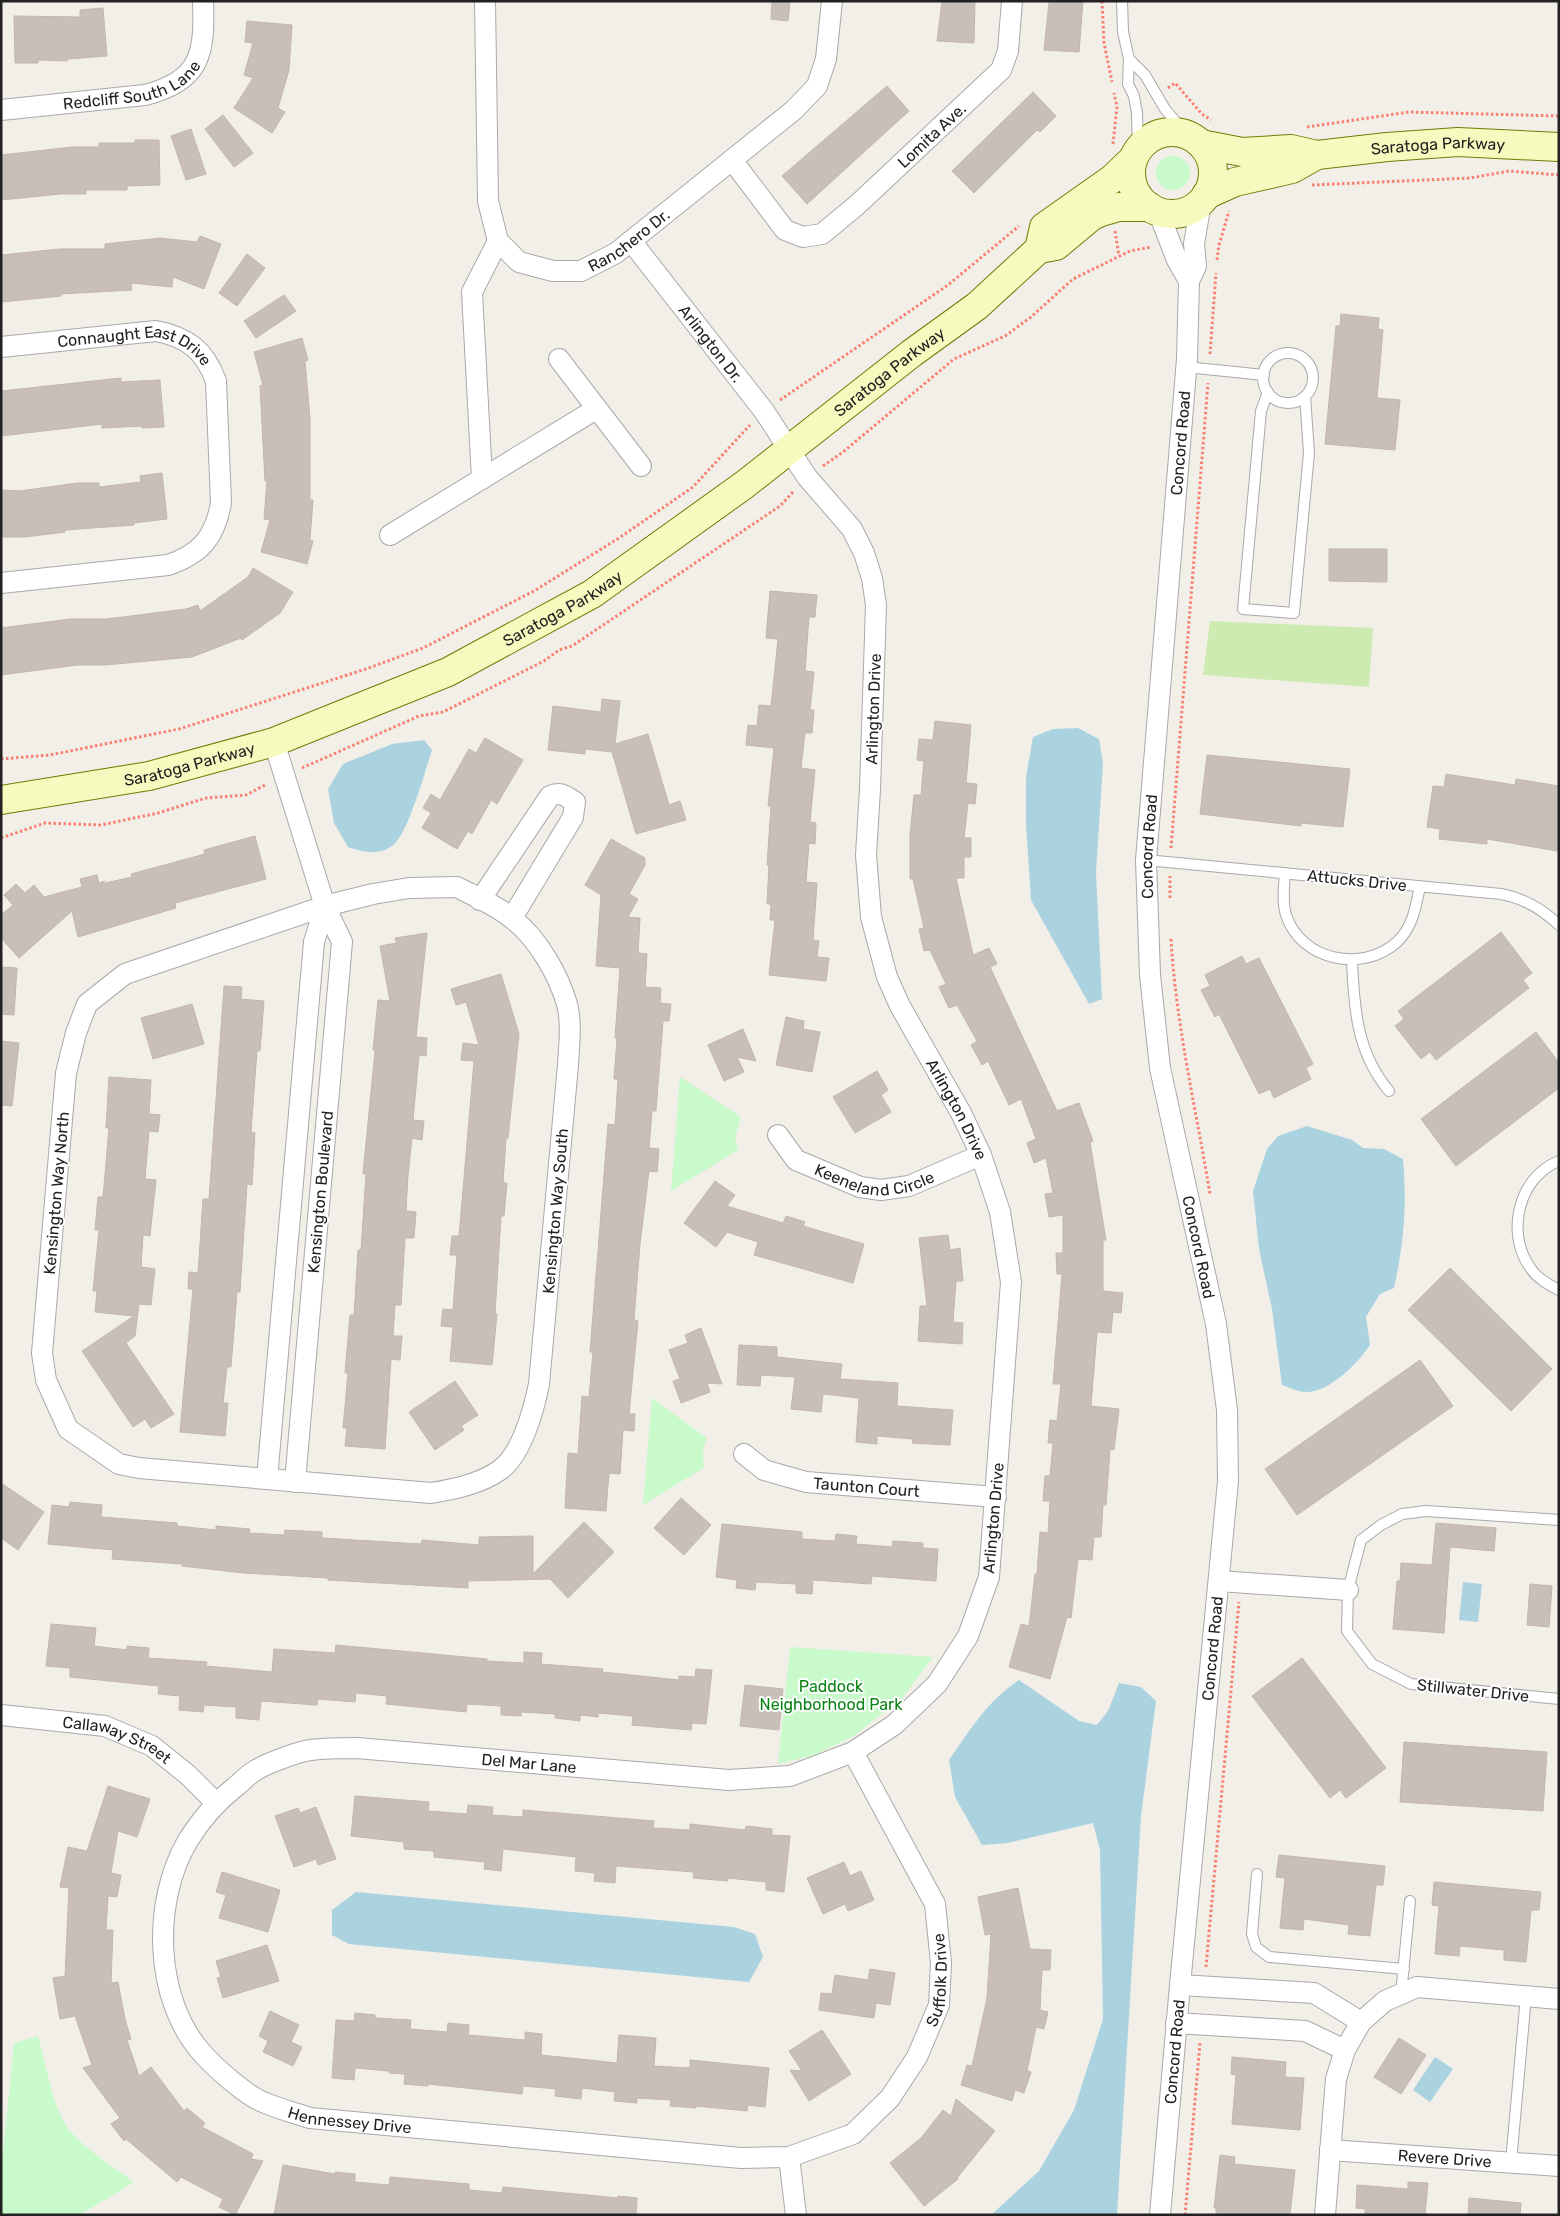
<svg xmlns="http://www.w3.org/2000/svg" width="1560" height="2216" font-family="Rubik,sans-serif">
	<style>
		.grass { fill: #cdebb0 }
		.park { fill: #c8facc }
		.water { fill: #aad3df }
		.building { fill: #c7bfb8; stroke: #c4b6ab }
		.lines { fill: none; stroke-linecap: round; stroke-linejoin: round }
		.lane-casing { stroke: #a9a9a9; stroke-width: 12 }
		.street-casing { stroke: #a9a9a9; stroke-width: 22 }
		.secondary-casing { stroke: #707d05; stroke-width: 30 }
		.path { stroke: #fa8072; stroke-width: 3; stroke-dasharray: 2.5 2.5; stroke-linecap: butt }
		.lane { stroke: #fff; stroke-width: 10 }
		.street { stroke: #fff; stroke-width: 20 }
		.secondary { stroke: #f7fabf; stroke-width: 28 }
		.labels { text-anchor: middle; stroke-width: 4; stroke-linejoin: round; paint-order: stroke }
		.street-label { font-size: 16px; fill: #222; stroke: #fff }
		.park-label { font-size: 16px; fill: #0c8416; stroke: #fff }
	</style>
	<rect width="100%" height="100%" fill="#f2efe9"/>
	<path class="grass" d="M1210,621L1373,628L1369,687L1203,675Z"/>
	<path class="park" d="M1156 173a17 17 0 1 1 34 0a17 17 0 1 1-34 0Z
		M680,1077L741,1117L735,1137L738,1150L671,1191Z
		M652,1398L707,1438C703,1448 701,1456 705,1467L643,1505Z
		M790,1647L933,1657L903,1697L854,1736L814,1755L778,1764Z
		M38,2036C45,2060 54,2113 70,2131C88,2151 112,2166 134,2182L80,2215H1V2173L14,2043Z"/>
	<path class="water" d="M1078,728L1099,739L1103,763L1096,872L1102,999L1089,1004L1031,900L1026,824V777L1033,737L1053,729Z
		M424,740L432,750C425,771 408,835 392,846C378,856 362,852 348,847L334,823L328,789L343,764L392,744Z
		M1307,1126L1352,1140L1363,1148L1384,1149L1403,1159C1407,1205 1404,1243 1394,1288L1380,1294L1366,1317L1370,1345C1358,1363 1329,1393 1305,1392C1298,1392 1289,1387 1282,1385L1272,1309L1259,1249L1253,1191L1267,1149L1278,1136Z
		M1463,1582L1482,1584L1478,1622L1459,1620Z
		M1019,1680L1079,1721L1097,1725L1108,1711L1119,1683L1141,1687L1156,1701L1141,1816L1117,2215H991L1039,2171L1074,2110L1103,2019L1100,1850L1093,1823L1007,1843L982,1845L955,1797L949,1760C970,1730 988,1700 1019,1680Z
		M356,1892L734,1927L755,1934L763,1957L749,1982L349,1944L332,1935V1910Z
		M1435,2057L1453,2069L1430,2102L1413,2090Z"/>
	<path class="building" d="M772,1H790L788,21L771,19Z
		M942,1H975L974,43L937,41Z
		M1051,1H1083L1079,52L1044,50L1049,3Z
		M103,8L107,56L68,59L67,61L38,60V63H15L14,16L80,17V10Z
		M247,21L292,25L289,70L278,108L285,112L272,133L234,108L253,78L244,75L253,43L245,42Z
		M887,86L909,111L807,204L782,176Z
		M1033,92L1056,116L1040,132L1037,130L974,193L952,171Z
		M223,115L253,153L234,167L205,129Z
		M191,129L206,174L186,180L171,136Z
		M135,140H159L160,185L127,186V190H86V194H60L1,200V155L72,147H99V143H135Z
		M200,236L221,244L204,289L173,277L172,287L131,283L132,290L61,294V296L1,302V255L60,249H105V244L160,238L197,242Z
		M247,254L265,268L237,306L219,293Z
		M284,295L296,311L256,338L244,321Z
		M1341,314L1379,318L1378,329L1383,330L1377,398L1400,400L1395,450L1325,444L1336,326H1340Z
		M302,338L308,360L305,361L310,418V500H313L310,540L313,541L307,564L261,552L270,520L264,519L267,481H265L260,386L263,385L254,352Z
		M121,378V382L160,380L164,427L142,428V426L102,428V424L1,436V391Z
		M162,473L167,519L134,523V525L65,530V532L25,537H1V490L20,491L77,483H99V487L141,482L140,476Z
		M1329,549H1387V582L1329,581Z
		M253,568L293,592L280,613L242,640L241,638L192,657L105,665H77L1,675V628L70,619H107L186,609L198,605L200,611L248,577Z
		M770,591L817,595L815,617H809L805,671L814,672L810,710H814L812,733H805L801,768L815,770L810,822L816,823L815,844L809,843L806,882L817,883L813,940L819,941L817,957L829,958L826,981L769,975L775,920H770L771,904H767L769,865H767L771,806H768L774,748L746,745L748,725L757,726L759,705L771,706L778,639L766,638Z
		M602,699L620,701L615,744L648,734L669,805L680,801L686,820L636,834L612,752L585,749V754L548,750L553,706L601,712Z
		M935,721L971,725L966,783L977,784L975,804L968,803L964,838H971V857H964V878H956L973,955L989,948L997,964L990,967L1057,1111L1079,1103L1093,1141L1090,1142L1106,1240H1103V1291L1123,1293L1121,1313L1113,1312L1111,1333L1097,1332L1091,1406L1119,1409L1114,1450L1110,1449L1106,1505H1103L1101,1537H1094L1092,1560L1078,1559L1071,1618L1067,1617L1050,1679L1009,1667L1021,1624L1029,1626L1035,1574H1037L1040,1532L1048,1533L1050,1501H1043L1045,1476H1050L1053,1443H1048L1050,1420L1057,1421L1061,1384H1053L1062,1274H1057L1056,1253H1063V1215L1049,1217L1045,1194L1053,1193L1046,1158L1034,1163L1027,1143L1036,1139L1021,1099L1009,1105L988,1061L982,1065L971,1045L977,1041L957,1005L949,1008L939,987L946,984L930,950L924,951L919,929L924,928L913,879H910V835L914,795H921L924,761L917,760L919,739L933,740Z
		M485,738L523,760L497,804L491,800L472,834L468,831L457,849L422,828L431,813L423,808L431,794L440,800L469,749L476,753Z
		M1207,755L1350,769L1343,827L1301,823V826L1200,814Z
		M1446,774L1515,785L1516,779L1559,786V838L1557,851L1487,839V844L1439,839L1440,829L1427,827L1433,786L1444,787Z
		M255,836L266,879L175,903L176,908L78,937L72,911L19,958L1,938V915L13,905L4,895L16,884L25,893L34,885L44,897L82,887L80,879L97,875L99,883L105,881L101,884L132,877L131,874L205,854L204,850Z
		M611,839L645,858V865L629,894L638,899L628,917L640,918L638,953L647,954L645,987L661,988L660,1003L671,1004L669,1021H663L656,1111H652L649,1148L659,1149L657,1172L649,1171L640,1244L634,1320L638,1321L629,1414H635L634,1431L623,1430L620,1474L609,1473L606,1511L565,1508L568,1453L578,1454L582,1396L589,1397L593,1352H590L608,1124L615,1125L618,1079H614L617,1038H615L620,968L596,966L601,895L585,885Z
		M1501,932L1532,973L1523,980L1529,988L1436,1060L1430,1052L1421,1059L1395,1026L1404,1019L1398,1011Z
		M427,933L416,1037L427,1038L426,1056L419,1055L413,1120L424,1121L422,1140L412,1138L408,1175L406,1211L416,1212L414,1238H405L401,1305H395L393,1336H402L400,1360L391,1359L385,1449L345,1446L347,1428H343L348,1373H345L350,1315H354L358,1250H361L366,1174H363L375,1051L373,1050L378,1000L390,1001L380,946L397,943L395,938Z
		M1242,956L1246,964L1259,958L1313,1064L1306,1068L1311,1079L1274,1098L1270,1089L1259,1094L1219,1014L1215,1017L1201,990L1210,986L1205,975Z
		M1,967L17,968L14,1015L1,1014Z
		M501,974L519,1034L508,1138H506L503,1183H507L504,1216H501L495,1314H497L492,1365L450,1361L453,1327L441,1326L443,1309L453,1310L457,1255H450L452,1236H459L474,1061L461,1060L463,1043L479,1045L466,1002L456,1005L451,989Z
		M224,986L242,987L241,999L264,1001L260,1051H257L251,1132L255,1133L252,1185L247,1184L240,1292H237L231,1367H227L223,1403H228L225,1436L180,1432L193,1289H188L189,1272L198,1273L203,1199H209Z
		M192,1004L204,1044L153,1059L141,1018Z
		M786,1017L804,1021L803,1029L820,1032L812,1072L776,1065Z
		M743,1029L756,1061L737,1057L744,1072L724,1081L708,1045Z
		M1536,1032L1559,1063V1088L1456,1166L1421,1119Z
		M1,1041L19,1043L12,1106L1,1105Z
		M877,1071L888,1090L881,1095L891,1112L855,1133L833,1097Z
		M109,1077L151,1080L149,1114L160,1115L158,1132L149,1131L145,1179L156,1180L150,1236L143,1235L141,1267L155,1269L151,1305L139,1304L135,1336L126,1343L174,1414L151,1428L145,1419L133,1427L82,1351L134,1316L95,1312L97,1291H93L99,1230H95L98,1197H103L109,1128H106Z
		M715,1181L735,1195L727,1206L783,1223L786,1216L805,1222L803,1226L864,1244L853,1283L754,1255L758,1242L727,1232L716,1247L684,1223Z
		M948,1235L950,1250L960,1248L963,1281H956L953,1322L963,1323L962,1344L918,1341L920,1306H927L919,1238Z
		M1450,1268L1552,1369L1511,1411L1408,1310Z
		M701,1328L722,1384L707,1383L710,1392L681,1403L673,1381L680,1379L669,1350L688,1343L685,1335Z
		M739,1345L777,1347V1357L842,1364L840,1379L898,1383L897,1406L953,1410L950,1445L912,1443L913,1439L877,1436V1444L856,1442L859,1398L823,1394L821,1412L791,1409L795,1377L761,1375L760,1386L737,1385Z
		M1420,1360L1453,1406L1297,1515L1265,1469Z
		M455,1381L478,1415L461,1426L464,1430L435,1450L409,1412Z
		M1,1483L44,1512L18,1550L1,1538Z
		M681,1498L711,1525L684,1555L654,1528Z
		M70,1502L102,1505L101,1517L177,1523V1526L216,1530V1526L250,1529L249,1533L284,1535L285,1530L322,1532V1538L421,1544L422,1540L479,1545V1537L533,1536V1574L584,1522L614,1552L568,1598L550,1579L468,1581V1588L328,1580V1578L244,1573L182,1566V1564L112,1559L113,1550L48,1544L52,1505L69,1507Z
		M1436,1523L1496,1528L1494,1551L1450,1547L1444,1633L1393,1629L1397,1581H1400L1401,1563L1432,1565Z
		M722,1524L802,1532V1539L835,1541L836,1534L857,1536L856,1544L892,1547L893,1541L923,1543V1548L938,1549L936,1581L872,1576L871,1584L813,1580L812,1594L796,1593V1584L756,1582L755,1590L736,1588L737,1580L716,1577Z
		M1530,1584L1552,1586L1549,1627L1527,1625Z
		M51,1624L96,1628L94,1646L127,1650V1646L149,1648L148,1658L207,1662L206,1666L272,1672L274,1649L335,1653L336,1645L487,1659V1661L524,1663V1652L542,1653L541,1664L603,1669L602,1672L679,1680V1676L695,1677L696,1669L712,1670L706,1724L692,1723L691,1730L632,1725L633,1716L598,1713V1717L580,1715V1721L555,1718V1714L521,1712V1716L501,1715V1706L467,1704L466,1712L447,1710L386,1704L387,1696L356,1693L355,1702L318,1699L317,1705L261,1701L259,1720L236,1718V1707L204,1705L203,1712L179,1710L180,1696L158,1694L159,1686L70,1677V1668L46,1666Z
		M1302,1658L1386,1768L1346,1798L1340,1790L1330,1798L1252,1696Z
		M745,1685L783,1689L779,1730L740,1726Z
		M1404,1742L1547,1752L1543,1811L1400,1802Z
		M108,1786L150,1799L137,1837L118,1831L111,1873L121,1875L117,1897L108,1896L106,1930H113L111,1983L118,1982L125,2019L131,2039L127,2040L139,2076L151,2067L184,2111L187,2108L205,2123L202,2127L253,2154L251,2159L263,2161L235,2215L219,2207L223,2199L181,2177L177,2182L126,2139L124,2141L111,2124L120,2118L83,2068L92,2065L75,2016L60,2019L53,1978L65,1976L69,1888L60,1887L68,1847L87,1851Z
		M355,1796L429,1802L428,1811L467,1814L468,1805L493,1807L492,1815L523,1817V1810L654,1821L653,1828L690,1830V1824L745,1830L746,1826L772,1829V1835L790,1836L784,1892L766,1890V1882L728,1878V1881L693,1878L694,1872L616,1866L615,1883L594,1881L595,1873L575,1871L576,1857L503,1849L501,1871L484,1869L485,1862L434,1857V1851L404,1849V1842L351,1836Z
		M316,1807L336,1859L318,1865L316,1859L294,1867L275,1816L298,1808L300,1813Z
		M1279,1855L1385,1866L1383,1885H1376L1370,1936L1348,1934L1349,1925L1304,1919L1303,1930L1280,1928L1285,1878L1276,1877Z
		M844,1862L850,1876L861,1871L874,1900L848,1911L845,1904L823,1914L807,1878Z
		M222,1872L280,1890L268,1932L219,1918L226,1895L216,1892Z
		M1434,1882L1541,1892L1539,1910H1531L1526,1962L1504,1960V1950L1460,1946L1459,1956L1435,1954L1439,1906L1432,1905Z
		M1018,1888L1030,1949L1051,1950L1050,1970H1042L1040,2010L1048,2012L1044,2029L1036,2027L1027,2071L1031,2072L1024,2093L1015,2090L1012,2101L961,2085L967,2065L972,2066L987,1998L991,1934L985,1935L978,1897Z
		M267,1945L279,1981L223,1998L217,1978L221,1977L216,1961Z
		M870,1969L895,1973L890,2005L876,2003L874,2018L819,2010L821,1993L832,1994L835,1975L868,1980Z
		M270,2011L299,2025L291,2042L302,2047L293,2066L263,2052L268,2041L259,2036Z
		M355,2013L375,2015V2018L411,2020L410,2029L447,2032L448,2023L469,2025L468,2035L525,2040V2032L542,2034L541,2055L617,2063L619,2035L656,2038L654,2066L690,2068V2060L769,2068L765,2107L748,2105L747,2111L696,2106V2108L670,2106L671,2100L637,2098V2103L614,2101L615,2092L582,2088L581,2099L555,2096L556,2089L523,2086L522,2094L428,2084V2086L404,2084L405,2074L389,2073V2071L355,2068L354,2080L332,2078L336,2020L354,2021Z
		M822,2030L851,2074L809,2101L790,2070L802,2071L789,2051Z
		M1399,2038L1426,2055L1401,2094L1374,2077Z
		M1232,2057L1286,2062L1285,2077L1304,2078L1300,2130L1232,2124L1236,2075L1231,2074Z
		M956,2099L995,2131L957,2178L958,2179L924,2206L890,2163L921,2138L943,2110L951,2116Z
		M1220,2155L1235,2157L1234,2164L1295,2170L1290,2215H1216V2208H1214Z
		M283,2165L335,2174V2172L355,2174V2182L389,2185L390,2177L469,2184V2190L502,2193L503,2187L618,2198V2196L637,2198L636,2215H274Z
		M1408,2182L1428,2183L1425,2215H1365V2209L1356,2208L1357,2185L1408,2189Z
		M1469,2198L1521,2203L1520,2215H1468Z"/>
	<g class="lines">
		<g class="lane-casing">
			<path id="lane" d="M1122,1L1123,32L1129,59L1128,84L1134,96L1137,113L1138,151
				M1129,59L1145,75L1165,109L1186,134
				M1263 378a25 25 0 1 1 50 0a25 25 0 1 1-50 0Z
				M1186,367L1264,375
				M1268,392L1261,411L1243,609L1294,613L1309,453L1305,396
				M1146,860L1501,894C1524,898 1542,909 1559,925
				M1285,873C1284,887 1282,902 1286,915C1301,961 1363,973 1397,942C1413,927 1416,906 1420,886
				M1352,961C1354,1009 1357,1053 1389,1091
				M1559,1161C1518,1177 1505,1234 1531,1269C1538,1279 1548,1284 1559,1290
				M1559,1520L1426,1511L1402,1514L1381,1525L1361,1540L1348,1590L1347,1631L1372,1664L1411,1684L1559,1699
				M1257,1874L1252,1934L1256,1947L1269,1957L1404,1969
				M1401,1994L1410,1901
				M1511,2162L1526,1996"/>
		</g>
		<g class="street-casing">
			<g id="street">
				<path id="s1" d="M485,1L488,201L498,241L519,262L553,271H581L616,253L794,110L817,86L826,59L832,1"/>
				<path id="s2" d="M1,110L145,95C201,81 205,53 203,1"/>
				<path id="s3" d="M732,160L785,230L803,237L822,234L857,205L1001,70L1008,51L1012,1"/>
				<path d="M1158,211L1177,260L1189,281"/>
				<path id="s4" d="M631,241L764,411L807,477L852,529L864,553L872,578L876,605L870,789L866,855L871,917L887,977L900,1006L961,1113L981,1155L1000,1212L1011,1282L989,1577L968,1636L937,1684L894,1725L853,1752L790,1776L729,1780L357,1748C342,1748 326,1748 311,1750C300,1751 268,1763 258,1769C249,1773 242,1782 234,1788C215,1803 200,1821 187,1842C152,1903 154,1999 202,2053C214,2067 247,2096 263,2102C279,2109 295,2113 310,2118L741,2158L789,2157L853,2134L890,2098L917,2057L939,2005L941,1963L935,1904L853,1752"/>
				<path id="s5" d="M1,347L156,331C188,337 205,351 216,381L221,503C215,537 201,554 168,565L1,583"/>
				<path d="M559,359L641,466"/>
				<path d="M482,479L472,292L498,241"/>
				<path d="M390,535L596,409"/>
				<path d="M274,742L325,906L342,942L295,1482"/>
				<path d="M457,887C476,897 498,906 514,920C538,939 558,974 567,1004C572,1023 569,1046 568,1065L539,1384C534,1409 522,1454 500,1470C480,1484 455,1489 431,1493L139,1468L119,1464L68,1429L46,1380L42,1353L66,1073L76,1033L87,1004L125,974L325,906L373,894L409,888Z"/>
				<path d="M480,900L550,796C560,791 566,796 575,802L573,817L512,918"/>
				<path id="s6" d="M778,1135L796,1160L860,1187L881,1190L909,1186L981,1155"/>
				<path id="s7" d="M744,1454L764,1470L806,1482L996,1497"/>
				<path d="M267,1479L314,942L325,906"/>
				<path d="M1219,1581L1348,1590"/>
				<path id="s8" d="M1,1715L105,1726L152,1746L188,1775L216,1803"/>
				<path d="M1180,1985L1314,1993L1361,2022"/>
				<path d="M1176,2023L1305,2031L1345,2050"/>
				<path id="s9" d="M1330,2150L1559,2166"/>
				<path d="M789,2157L796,2215"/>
				<path id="s10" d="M1160,2215L1180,1985L1228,1481L1227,1410L1216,1324L1160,1068L1150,975L1146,860L1187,359L1189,281L1196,266L1194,244L1201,202"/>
				<path d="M1325,2215L1336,2079L1345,2050L1361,2022L1385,2001L1417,1987L1559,1999"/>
			</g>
		</g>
		<g class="secondary-casing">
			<g id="secondary">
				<circle cx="1172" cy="173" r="41"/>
				<path id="s11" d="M1201,144L1242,152L1291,149L1317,155L1387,147L1458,142L1559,147"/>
				<path d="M1206,195L1235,182L1292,169L1317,155"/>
				<path d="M1039,249L1044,227L1112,179L1133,159"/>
				<path id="s12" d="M1,800L149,776L274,742L448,672L592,594L744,485L912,353L977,306L1039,249L1056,246L1092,216L1101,212L1118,207H1150"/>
			</g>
		</g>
		<path class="path" d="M1102,1L1104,43L1112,82
			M1168,88L1175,83L1202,114L1211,120
			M1307,127L1409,112L1559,116
			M1113,144L1117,107L1114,93
			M1312,185L1471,178L1509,171L1559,175
			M1115,231L1119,256
			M1219,245L1229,211
			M1217,260L1219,245
			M1210,354L1216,273
			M780,400L948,285L1019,226
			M823,466L843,452L954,359L1005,336L1031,317L1073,279L1130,251L1151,247
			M1,759L50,755L179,729L366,669L423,648L534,591L619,538L693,487L750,425
			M302,768L419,716L443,712L544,661L559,650L572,646L780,506L794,491
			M1,838L45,823L101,825L158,813L206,798L246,795L267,784
			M1171,848L1208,383
			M1170,898V876
			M1171,939C1176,1025 1196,1109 1210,1194
			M1206,1967L1239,1602
			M1185,2215L1200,2043"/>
		<use href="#lane" class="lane"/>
		<use href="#street" class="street"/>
		<use href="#secondary" class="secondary"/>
	</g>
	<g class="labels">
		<g class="street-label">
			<text dy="6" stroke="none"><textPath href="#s2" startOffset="135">Redcliff South Lane</textPath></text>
			<text dy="6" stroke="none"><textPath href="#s3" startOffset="274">Lomita Ave.</textPath></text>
			<text dy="6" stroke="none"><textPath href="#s11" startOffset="239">Saratoga Parkway</textPath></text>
			<text dy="6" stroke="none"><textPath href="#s1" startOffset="391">Ranchero Dr.</textPath></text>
			<text dy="6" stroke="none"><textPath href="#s4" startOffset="130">Arlington Dr.</textPath></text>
			<text dy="6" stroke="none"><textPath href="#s5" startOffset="138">Connaught East Drive</textPath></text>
			<text dy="6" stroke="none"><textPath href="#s12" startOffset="1002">Saratoga Parkway</textPath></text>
			<text dy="6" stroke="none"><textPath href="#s10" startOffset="1784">Concord Road</textPath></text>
			<text dy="6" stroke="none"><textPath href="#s12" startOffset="598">Saratoga Parkway</textPath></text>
			<text transform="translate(873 709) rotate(-88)" y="6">Arlington Drive</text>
			<text dy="6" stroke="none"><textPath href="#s12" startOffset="192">Saratoga Parkway</textPath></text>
			<text dy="6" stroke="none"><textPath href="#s10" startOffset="1379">Concord Road</textPath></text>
			<text transform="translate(1357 880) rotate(6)" y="6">Attucks Drive</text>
			<text dy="6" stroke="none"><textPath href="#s4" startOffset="968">Arlington Drive</textPath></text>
			<text dy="6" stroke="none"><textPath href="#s6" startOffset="114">Keeneland Circle</textPath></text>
			<text transform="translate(320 1192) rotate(-85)" y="6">Kensington Boulevard</text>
			<text transform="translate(56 1193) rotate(-85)" y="6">Kensington Way North</text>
			<text transform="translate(555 1211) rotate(-85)" y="6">Kensington Way South</text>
			<text transform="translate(1199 1247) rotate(78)" y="6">Concord Road</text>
			<text dy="6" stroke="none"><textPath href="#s7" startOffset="130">Taunton Court</textPath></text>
			<text transform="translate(993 1518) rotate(-85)" y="6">Arlington Drive</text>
			<text dy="6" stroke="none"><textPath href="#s10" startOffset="569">Concord Road</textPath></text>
			<text transform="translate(1473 1690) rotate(6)" y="6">Stillwater Drive</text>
			<text dy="6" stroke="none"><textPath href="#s8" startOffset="120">Callaway Street</textPath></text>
			<text transform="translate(529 1763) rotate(5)" y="6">Del Mar Lane</text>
			<text dy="6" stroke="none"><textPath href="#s4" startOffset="3465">Suffolk Drive</textPath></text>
			<text dy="6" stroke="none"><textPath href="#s10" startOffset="164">Concord Road</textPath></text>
			<text dy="6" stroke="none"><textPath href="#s4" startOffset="2774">Hennessey Drive</textPath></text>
			<text dy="6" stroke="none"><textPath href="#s9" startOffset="115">Revere Drive</textPath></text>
		</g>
		<g class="park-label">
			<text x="831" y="1692">Paddock<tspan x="831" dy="18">Neighborhood Park</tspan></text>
		</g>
	</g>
	<rect width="1560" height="2216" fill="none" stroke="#222222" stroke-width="5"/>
</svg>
